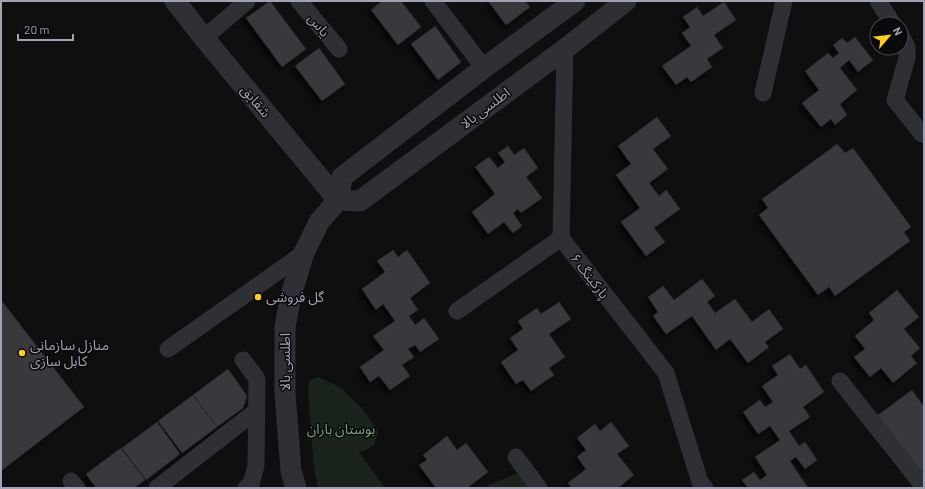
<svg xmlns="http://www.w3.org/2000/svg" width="925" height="489" font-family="Barlow,'Noto Sans Arabic',sans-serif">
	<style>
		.green { fill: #1b231d }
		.building { fill: #38393e; stroke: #29282c; filter: url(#shadow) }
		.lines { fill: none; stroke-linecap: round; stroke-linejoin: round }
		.minor { stroke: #2f3035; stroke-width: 17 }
		.tertiary { stroke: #2f3035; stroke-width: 21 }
		.poi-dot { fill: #ffce18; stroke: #0a0a0b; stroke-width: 1.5 }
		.labels { text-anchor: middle; stroke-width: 3; stroke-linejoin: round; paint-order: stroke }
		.street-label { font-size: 14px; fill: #9ea2b3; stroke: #0a0a0b }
		.poi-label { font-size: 14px; fill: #9ea2b3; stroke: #0a0a0b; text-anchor: start }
		.park-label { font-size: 14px; fill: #73a07c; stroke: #0a0a0b }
	</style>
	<defs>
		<filter id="shadow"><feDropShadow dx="-3.5" dy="3.5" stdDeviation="2" flood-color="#0009"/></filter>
	</defs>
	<rect width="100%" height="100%" fill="#0f0f10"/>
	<path class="green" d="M318,377L340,387L362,408L378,432L374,446L359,452L385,488H318L314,468L308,392L309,381Z
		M526,470L538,488H486L489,485Z"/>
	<path class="building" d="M270,1L306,49L282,67L246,18Z
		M382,1H401L421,27L398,45L371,10Z
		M488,1H525L530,7L506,25Z
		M724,2L736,20L714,35L723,48L707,59L712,67L691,82L687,77L676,85L662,66L691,46L682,33L690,27L683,17L697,7L703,16Z
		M435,26L461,62L438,80L411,44Z
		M855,37L873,60L858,72L849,60L840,68L857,90L840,104L847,115L835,125L831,119L821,127L802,103L819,90L805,71L828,53L833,58L839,53L833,45L842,38L847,43Z
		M319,48L345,84L322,101L295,66Z
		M657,117L671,136L653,149L668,169L649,183L659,196L666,190L680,209L654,228L665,242L646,256L621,222L640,208L616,175L631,164L618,146Z
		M837,144L845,153L853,148L911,227L904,232L910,241L835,296L829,287L818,295L759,215L768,208L762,199Z
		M508,146L514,155L524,148L538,168L526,177L542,198L521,213L518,209L513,213L522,226L513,233L504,222L488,234L472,212L495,194L475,167L489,157L498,168L505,162L498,153Z
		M393,250L398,257L407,250L430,283L410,298L418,310L409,316L415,325L424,318L439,339L420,352L415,345L408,349L414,357L402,365L410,376L390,390L379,376L370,382L360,367L384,350L373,336L395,321L383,304L376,310L362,289L385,272L377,261Z
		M702,279L715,296L707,302L715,313L735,299L752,322L769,309L783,329L765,342L769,347L748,363L730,339L716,350L692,316L666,334L653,316L658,312L648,297L663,286L674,300Z
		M897,290L919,317L904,329L920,348L911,356L917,363L893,383L881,368L870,377L854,357L865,349L855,336L874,320L869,313Z
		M1,300L84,407L1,471Z
		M559,302L571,319L549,334L565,357L549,368L554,375L531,391L523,380L516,384L501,362L518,350L510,338L523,329L518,321L537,308L541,314Z
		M790,354L800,369L806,365L824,392L803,407L810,417L789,431L799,446L805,442L817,460L805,469L796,457L790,461L808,488H748L742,480L754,472L760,480L767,475L755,457L780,440L770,426L758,434L743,412L760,400L765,407L773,402L762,386L778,375L772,366Z
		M228,369L247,396L243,408L217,427L193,395Z
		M912,390L924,407V480L878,415Z
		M193,395L217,427L182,453L158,421Z
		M157,422L180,454L146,480L122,448Z
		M611,422L629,446L617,454L634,475L618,488H572L568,483L586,469L577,457L586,450L577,438L595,424L600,431Z
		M447,436L457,450L466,443L488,472L467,488H436L419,465L427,460L423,455Z
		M121,448L145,480L134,488H96L86,474Z"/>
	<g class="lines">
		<path class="minor" d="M299,1L339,49
			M433,1L484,68
			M878,1L893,24
			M901,35L907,47V58L895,100L922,134
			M204,38L247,1
			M565,49L561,238L666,373L700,482L705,488
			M763,93L784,1
			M457,311L561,238
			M168,349L304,253
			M243,360L257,379L256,466L251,484L246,488
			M840,381L924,487
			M516,457L539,488
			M71,481L77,488
			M157,488L256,411"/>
		<path class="tertiary" d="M175,1L204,38L338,200
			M338,200L360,201L565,49L626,1
			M296,488L291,471L285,393V327L291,295L304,253L319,222L338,200L342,177L484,68L575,1"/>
	</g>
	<g class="poi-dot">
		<circle cx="258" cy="297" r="4"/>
		<circle cx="22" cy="353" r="4"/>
	</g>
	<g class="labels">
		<g class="street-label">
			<text transform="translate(319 25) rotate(50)" y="5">یاس</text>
			<text transform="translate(256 101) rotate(50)" y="5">شقایق</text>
			<text transform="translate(485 108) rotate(-37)" y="5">اطلسی بالا</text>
			<text transform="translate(590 276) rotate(52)" y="5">پارکینگ ۶</text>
			<text transform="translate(285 362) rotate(-90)" y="5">اطلسی بالا</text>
		</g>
		<g class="poi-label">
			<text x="266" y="302">گل فروشی</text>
			<text x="30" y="350">منازل سازمانی<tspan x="30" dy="16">کابل سازی</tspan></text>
		</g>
		<g class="park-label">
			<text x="341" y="434">بوستان باران</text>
		</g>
	</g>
	<rect width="925" height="489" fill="none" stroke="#9ea2b3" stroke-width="4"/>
	<g transform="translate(889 36) rotate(62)"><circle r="19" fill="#0a0a0b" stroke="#45474e"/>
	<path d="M0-3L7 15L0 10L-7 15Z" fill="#ffce18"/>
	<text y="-6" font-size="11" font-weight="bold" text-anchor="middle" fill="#9ea2b3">N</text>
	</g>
	<path d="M18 34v6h55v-6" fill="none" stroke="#9ea2b3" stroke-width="2"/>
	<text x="24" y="34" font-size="12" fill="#9ea2b3" stroke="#0a0a0b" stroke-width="3" paint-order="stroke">20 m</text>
</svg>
